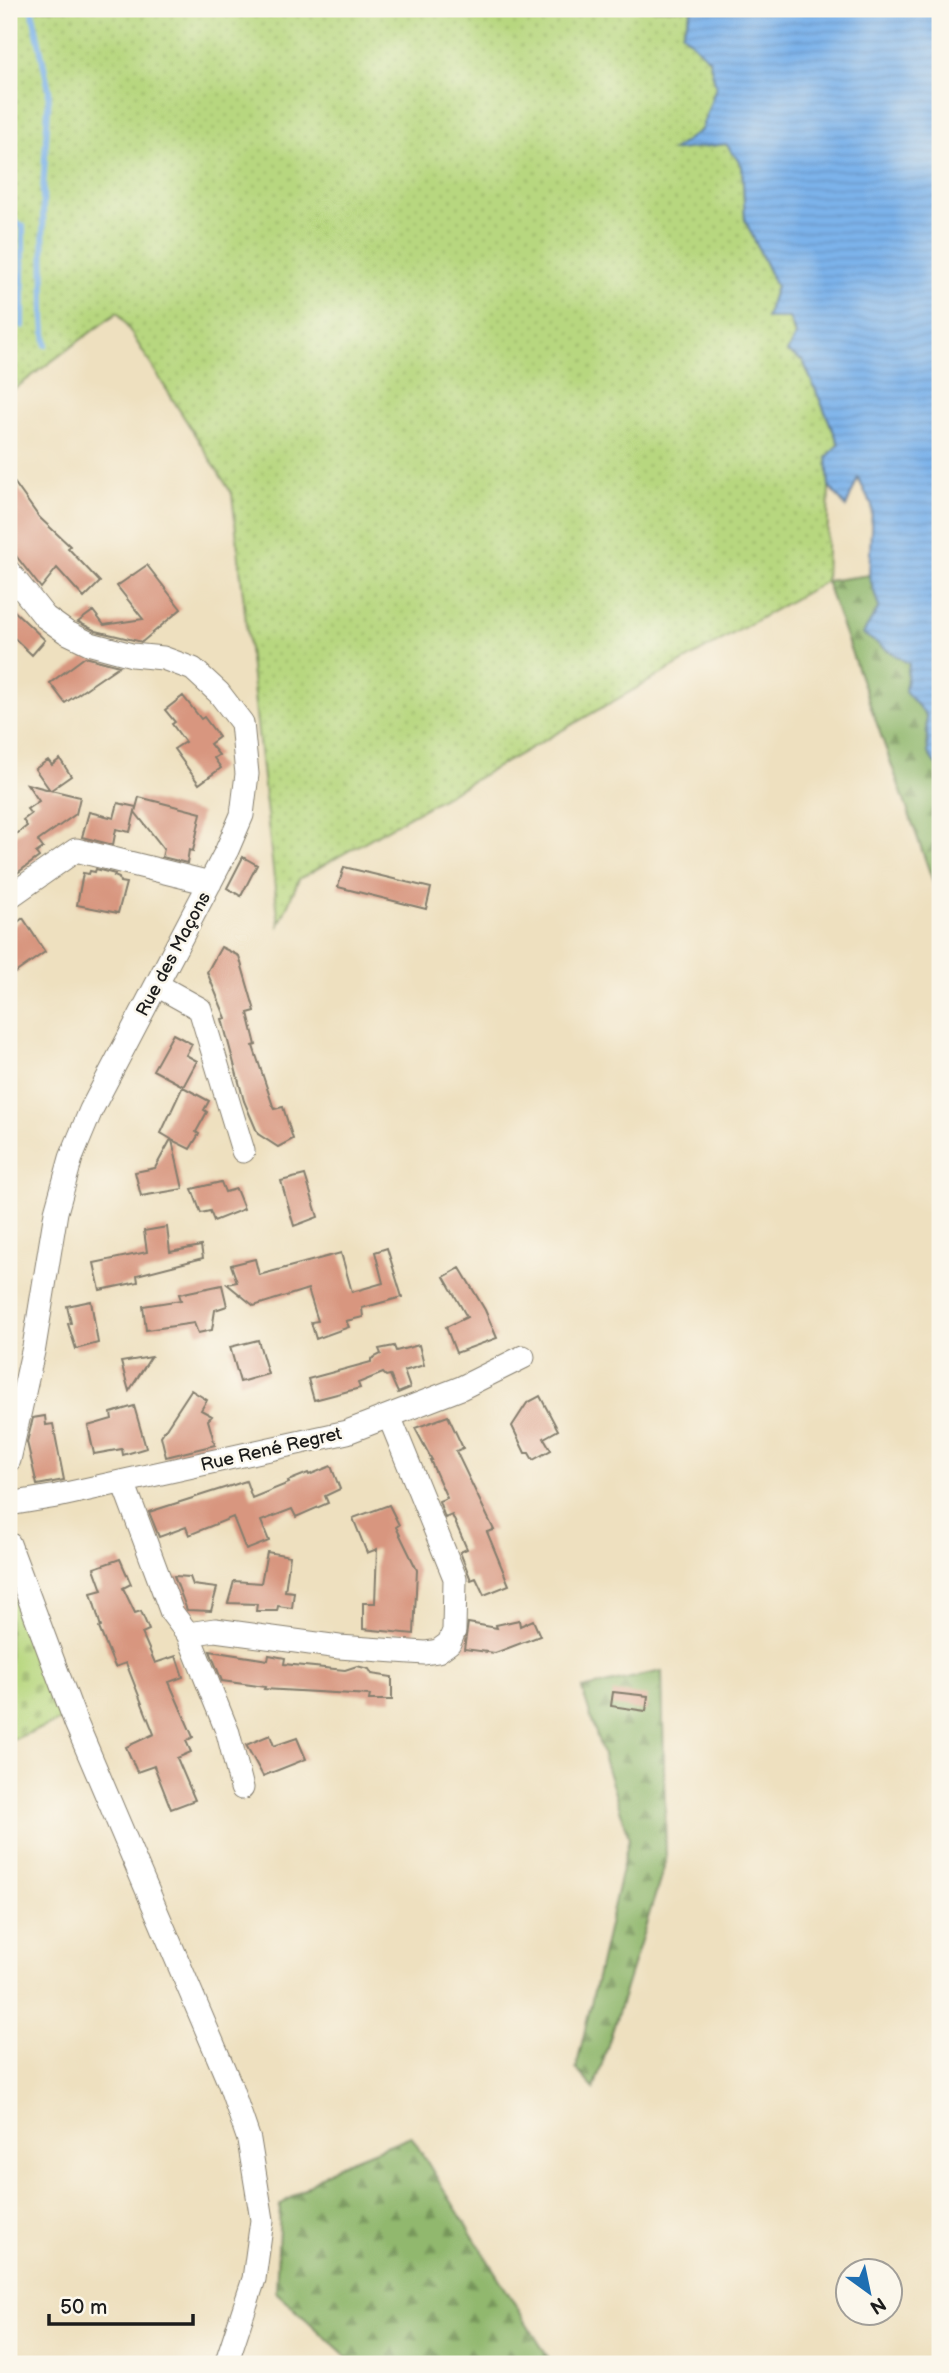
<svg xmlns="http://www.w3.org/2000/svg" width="949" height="2373" font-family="'Balsamiq Sans',sans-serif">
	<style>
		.grass { fill: url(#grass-dots); stroke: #6a7a4e; stroke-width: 2 }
		.forest { fill: url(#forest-firs); stroke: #566a45; stroke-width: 2 }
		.cemetery { fill: url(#cemetery-stones); stroke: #6a7a4e; stroke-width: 2 }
		.water { fill: url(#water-rules); stroke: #4c6783; stroke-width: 2 }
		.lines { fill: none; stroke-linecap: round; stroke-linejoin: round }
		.stream { stroke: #7cb2ea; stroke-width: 6 }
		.building { fill: #d8967f }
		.minor-casing { stroke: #857e6e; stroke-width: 25 }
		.minor { stroke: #fff; stroke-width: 23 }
		.labels { text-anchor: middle; stroke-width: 5; stroke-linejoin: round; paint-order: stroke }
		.street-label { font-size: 18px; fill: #1c1c1c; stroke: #fbf7ec }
	</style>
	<defs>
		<pattern id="grass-dots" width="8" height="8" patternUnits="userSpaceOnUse" patternTransform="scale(1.75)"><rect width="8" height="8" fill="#b7d77f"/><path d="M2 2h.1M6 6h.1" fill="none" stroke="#9db86d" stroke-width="1.8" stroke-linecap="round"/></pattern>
		<pattern id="forest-firs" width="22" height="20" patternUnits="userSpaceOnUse" patternTransform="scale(1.75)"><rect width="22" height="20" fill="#91b86e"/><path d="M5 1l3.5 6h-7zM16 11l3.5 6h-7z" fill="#76955a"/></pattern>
		<pattern id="cemetery-stones" width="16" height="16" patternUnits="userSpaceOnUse" patternTransform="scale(1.75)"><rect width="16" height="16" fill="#b7d77f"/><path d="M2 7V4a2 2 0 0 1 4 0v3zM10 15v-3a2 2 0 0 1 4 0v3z" fill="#9db86d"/></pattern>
		<pattern id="water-rules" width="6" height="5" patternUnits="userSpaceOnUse" patternTransform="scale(1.75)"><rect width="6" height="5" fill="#7cb2ea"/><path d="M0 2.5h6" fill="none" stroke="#6b98c8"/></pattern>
	</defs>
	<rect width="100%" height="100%" fill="#fbf7ec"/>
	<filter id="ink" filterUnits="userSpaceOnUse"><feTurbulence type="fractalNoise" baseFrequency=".0143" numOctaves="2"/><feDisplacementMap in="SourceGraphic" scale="14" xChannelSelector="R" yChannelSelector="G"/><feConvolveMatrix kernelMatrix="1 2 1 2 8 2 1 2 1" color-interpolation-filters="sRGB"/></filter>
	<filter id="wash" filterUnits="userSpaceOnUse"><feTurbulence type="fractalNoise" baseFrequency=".00686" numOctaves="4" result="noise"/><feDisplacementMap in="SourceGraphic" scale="28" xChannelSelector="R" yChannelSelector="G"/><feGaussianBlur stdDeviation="1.57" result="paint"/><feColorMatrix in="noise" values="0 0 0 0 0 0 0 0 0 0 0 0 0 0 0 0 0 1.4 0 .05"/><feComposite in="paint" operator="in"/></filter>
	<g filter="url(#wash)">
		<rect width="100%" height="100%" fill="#eee0bf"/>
		<path class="grass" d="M9,9H692L682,33L709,59L716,87L701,130L673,150L727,144L742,166L745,220L776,286L766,318H789L803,361L839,444L827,458L829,486L826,581L299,879L279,925L232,494L118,312L9,393Z"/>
		<path class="forest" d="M869,575L879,607L863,634L909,664L905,691L926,715L928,753L940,771V901L826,581Z
			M662,1671L666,1861L594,2089L576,2069L629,1838L582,1689Z
			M411,2136L552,2364H355L276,2292L280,2205L338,2165Z"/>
		<path class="cemetery" d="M9,1585L62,1720L9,1741Z"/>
		<path class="water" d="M692,9H940V771L928,753L926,715L905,691L909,664L863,634L879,607L869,575L872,506L858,478L846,507L829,486L827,457L839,444L803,361L787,352L796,335L789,318H766L776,286L745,220L742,166L726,144L671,151L701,130L716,87L709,59L682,33Z"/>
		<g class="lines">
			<path class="stream" d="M32,9L49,90L43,191L44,319L46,345
				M9,218L23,226V326"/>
		</g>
		<g id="blocks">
			<path class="building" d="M9,475L39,517L70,546L68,548L100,582L84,598L57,568L41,588L9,547Z
				M147,565L181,609L142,642L96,631L78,622L93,611L104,625L143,619L117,586Z
				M9,606L45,640L32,655L9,633Z
				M85,657L119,666L65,703L50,683Z
				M183,696L201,719L204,717L219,737L210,744L219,755L214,758L221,768L199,784L174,749L185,742L172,724L175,722L165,710Z
				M60,759L71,776L51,790L80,797L76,814L38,841L43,848L36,853L39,857L9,879V840L27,826L23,820L31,814L27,809L39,801L27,784L50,790L35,769L48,760L52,765Z
				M139,797L201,813L193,851L189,850L187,863L162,857L164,849L135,812Z
				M118,803L136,807L130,832L116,829L113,845L82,837L89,812L114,818Z
				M243,857L257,865L241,896L227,888Z
				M344,867L431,888L426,909L338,887Z
				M96,869L115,874L114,876L119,878L120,882L126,883L118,913L77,905L83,873L89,874L90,871L95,872Z
				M23,918L45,952L15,973L9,965V929Z
				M221,947L239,956L255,1011L248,1013L256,1045L253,1046L274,1109L283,1107L293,1139L278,1147L258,1134L244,1101L222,1019L226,1018L207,972Z
				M173,1034L192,1044L186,1055L197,1061L183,1087L209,1101L204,1110L207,1112L196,1132L199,1134L190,1149L172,1140L183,1189L141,1196L135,1172L155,1168L171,1139L161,1133L183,1086L153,1070Z
				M305,1175L318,1217L294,1226L281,1181Z
				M221,1182L225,1192L236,1189L244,1209L214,1221L210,1211L201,1213L192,1189Z
				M167,1227L170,1252L201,1246L203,1258L137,1275L138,1282L100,1290L94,1263L147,1252L144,1231Z
				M387,1248L402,1297L362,1308L363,1317L346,1321L349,1327L316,1339L311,1322L318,1321L308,1289L254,1306L227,1284L237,1282L231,1265L255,1259L259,1275L341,1253L352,1292L383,1283L375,1252Z
				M460,1268L485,1310L497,1338L456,1353L446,1327L467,1317L444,1277Z
				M222,1285L227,1306L215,1310L212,1330L198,1333L194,1323L146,1330L143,1306L181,1300L179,1294Z
				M91,1301L98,1343L76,1349L68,1324L71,1323L67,1306Z
				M258,1340L268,1374L240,1382L230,1347Z
				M419,1345L424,1365L404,1371L410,1388L398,1393L390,1375L386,1376L383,1373L358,1383L360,1388L314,1400L308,1379L371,1362V1359L381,1354L379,1349L394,1346L396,1351Z
				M151,1357L129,1391L121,1362Z
				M191,1390L207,1400L201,1410L212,1416L208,1420L215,1445L166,1457L161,1436Z
				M540,1396L558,1430L544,1438L551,1450L533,1460L529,1453H525L512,1426L527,1403Z
				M134,1406L146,1448L123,1455L122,1449L94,1454L88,1426L112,1419L111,1413Z
				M45,1416L46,1425L53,1424L64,1480L37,1485L27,1442L33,1418Z
				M448,1416L463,1448L456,1451L494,1530L487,1532L509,1585L484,1595L476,1578L471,1580L460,1552L467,1549L452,1515L445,1518L439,1501L447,1498L430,1460H432L415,1428Z
				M331,1466L340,1489L325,1496L328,1503L296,1517L292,1509L261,1521L269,1541L246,1550L233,1517L189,1535L186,1527L159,1537L149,1512L246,1481L252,1498L289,1483L288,1481L308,1473L309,1475Z
				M389,1505L399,1525L396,1527L417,1570L414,1634L363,1629V1603H375L377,1549L367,1553L353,1518Z
				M267,1552L290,1556L285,1591L294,1592L292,1608L278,1606L277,1611H256L257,1604L228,1603L234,1581L261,1583Z
				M120,1559L131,1584L123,1588L135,1613L141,1611L149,1630L142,1633L155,1663L176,1656L183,1677L169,1682L193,1737L186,1741L191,1752L177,1758L195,1800L171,1809L154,1766L137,1772L126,1747L154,1734L126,1663L115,1667L99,1628L101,1627L91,1593L102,1590L94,1568Z
				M174,1576L190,1577L193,1585L217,1588L211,1611L187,1610Z
				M519,1620L520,1626L533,1620L540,1636L495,1653L464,1649L468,1623L497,1628L496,1625Z
				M210,1651L268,1660L269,1655L285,1658L284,1664L345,1670L357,1666L369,1669L372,1674L392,1677V1700H369L370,1695L264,1689L265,1687L222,1681Z
				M613,1692L648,1696L646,1711L611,1706Z
				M270,1735L274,1746L297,1738L306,1759L263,1776L246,1745Z"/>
		</g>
	</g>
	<g filter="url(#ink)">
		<use href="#blocks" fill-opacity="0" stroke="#857e6e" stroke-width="2"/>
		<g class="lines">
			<g class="minor-casing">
				<path id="minor" d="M9,572L45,617L66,632L91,644L132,655L163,658L193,669L219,693L242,723L247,774L242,815L227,850L91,1110L71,1158L56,1212L34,1347L9,1460
					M9,897L76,850L210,883
					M157,985L200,1009L243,1151
					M123,1482L172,1613L188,1634L215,1630L339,1647L425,1653L438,1651L449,1643L454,1631L455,1578L389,1416
					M9,1504L57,1496L347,1432L461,1388L523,1357
					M9,1544L76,1723L229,2082L249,2140L262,2220L254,2279L226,2364
					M188,1634L228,1733L242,1788"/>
			</g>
			<use href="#minor" class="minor"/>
		</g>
	</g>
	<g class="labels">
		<g class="street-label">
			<text transform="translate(173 954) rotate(-62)" y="6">Rue des Maçons</text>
			<text transform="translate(271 1449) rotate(-13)" y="6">Rue René Regret</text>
		</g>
	</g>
	<rect width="949" height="2373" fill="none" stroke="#fbf7ec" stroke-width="35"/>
	<g transform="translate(869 2292) rotate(147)"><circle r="33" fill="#fbf7ec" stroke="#a29f99" stroke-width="2"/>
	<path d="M0-5L12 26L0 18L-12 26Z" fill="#1f6fb2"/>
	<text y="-10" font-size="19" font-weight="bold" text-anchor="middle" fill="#1c1c1c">N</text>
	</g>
	<path d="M49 2314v10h144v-10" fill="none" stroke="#1c1c1c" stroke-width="3.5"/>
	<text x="60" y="2314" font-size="21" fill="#1c1c1c" stroke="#fbf7ec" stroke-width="5" paint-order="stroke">50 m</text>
</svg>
